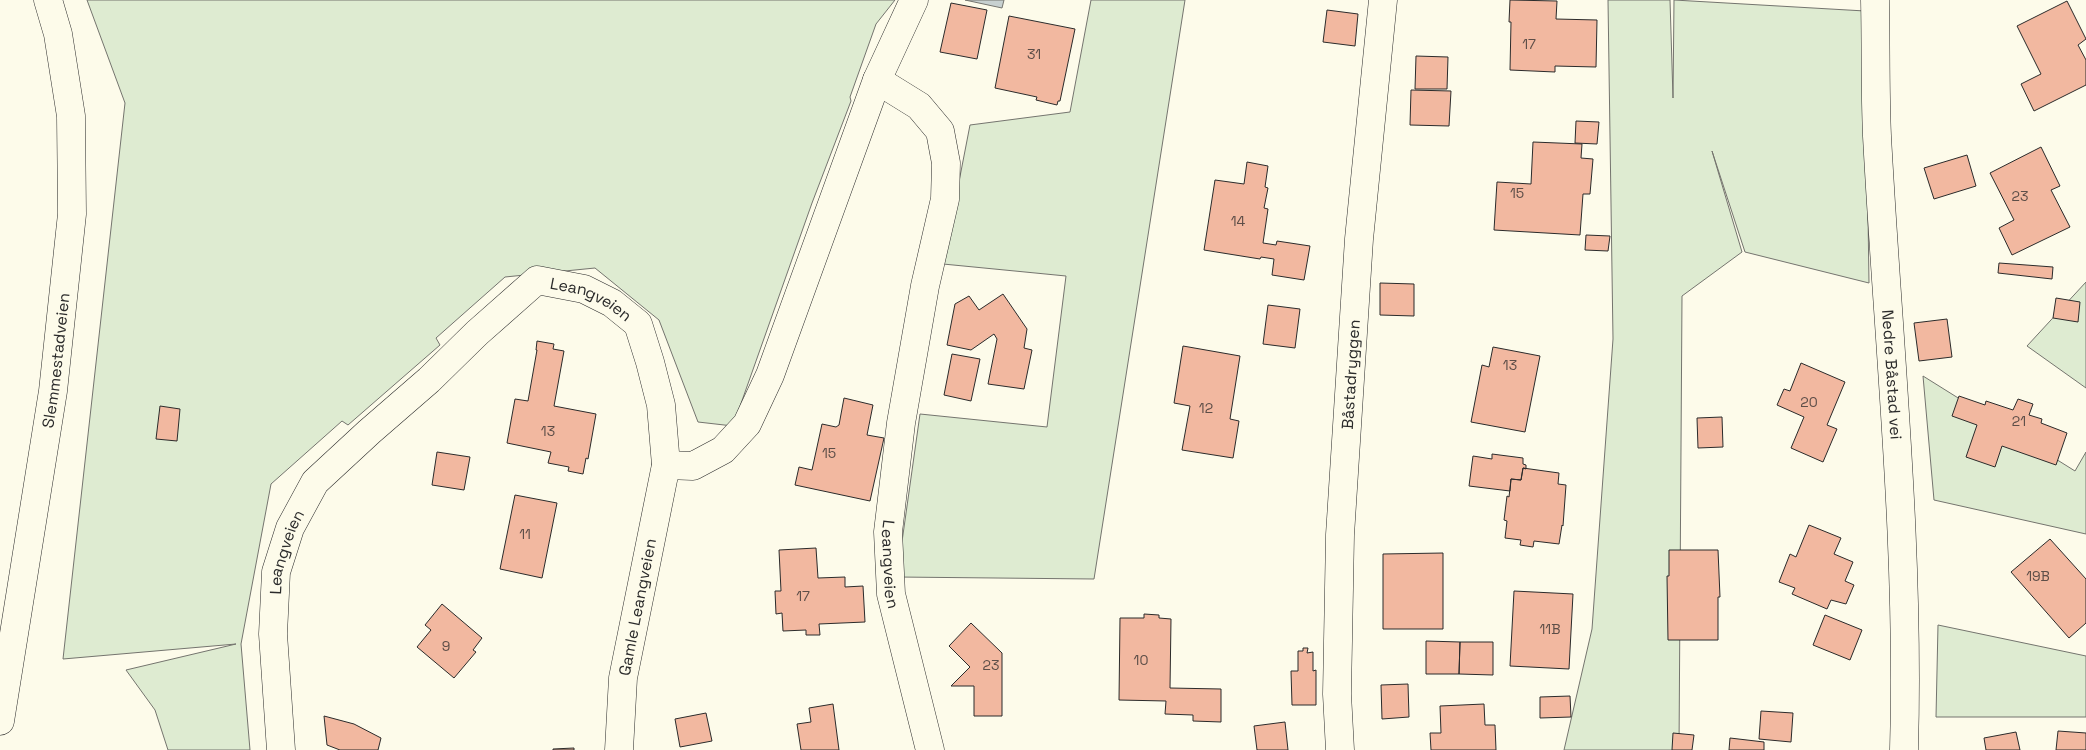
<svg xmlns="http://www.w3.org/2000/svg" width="2086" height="750" font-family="'Space Grotesk',sans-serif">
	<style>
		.green { fill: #deebd1; stroke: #74746e }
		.water { fill: #c7d0d0; stroke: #74746e }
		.building { fill: #f2b8a0; stroke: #2b2b2b }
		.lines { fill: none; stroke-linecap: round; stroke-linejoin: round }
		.minor-casing { stroke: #2b2b2b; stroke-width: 29 }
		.primary-casing { stroke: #2b2b2b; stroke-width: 29 }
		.minor { stroke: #fdfbea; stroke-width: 28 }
		.primary { stroke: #fdfbea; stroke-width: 28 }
		.labels { text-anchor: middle; stroke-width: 4; stroke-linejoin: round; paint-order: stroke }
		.number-label { font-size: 14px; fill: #5d4e48 }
		.street-label { font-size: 16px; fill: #2b2b2b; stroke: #fdfbea }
	</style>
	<rect width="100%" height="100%" fill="#fdfbea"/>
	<path class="green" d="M87,0H895L876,24L850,97L851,101L812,203L733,426L698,422L659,320L595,268L505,277L436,338L440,345L348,425L342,421L271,484L241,644L250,750H168L155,710L126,670L236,644L63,659L125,103Z
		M1091,0H1185L1094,579L897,577L920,414L1047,427L1066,276L943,264L970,125L1070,112Z
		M1608,0H1670L1673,98L1674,0L1865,11L1869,283L1745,252L1712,151L1742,252L1682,296L1679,750H1564L1592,629L1613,339Z
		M2086,282V388L2027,346Z
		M1923,376L2075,471L2086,452V534L1934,500Z
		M1938,625L2086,656V717H1936Z"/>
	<path class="water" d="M965,0H1004L1002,8Z"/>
	<path class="building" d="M1510,0L1557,1L1556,19L1597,20L1596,67L1555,66V72L1510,70L1511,22H1509Z
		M2067,1L2086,39L2078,45L2086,60V85L2034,111L2021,84L2041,74L2017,26Z
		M951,3L987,10L977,59L940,52Z
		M1327,10L1358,14L1355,46L1323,42Z
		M1009,16L1075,29L1060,101H1058L1057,105L1036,100L1037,97L995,88Z
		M1416,56L1448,57L1447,89H1415Z
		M1411,90L1451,91L1449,126L1410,125Z
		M1576,121L1599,122L1597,144L1575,143Z
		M1533,142L1582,144L1581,158L1593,159L1590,194H1583L1580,235L1494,230L1497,182L1531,184Z
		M2041,147L2060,186L2051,190L2070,227L2012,255L1999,228L2014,220L1990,173Z
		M1967,155L1976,186L1934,199L1924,168Z
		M1247,162L1268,166L1265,187L1268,188L1264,208L1268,209L1263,243L1276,245L1277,241L1310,246L1304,280L1272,275L1274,259L1261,257L1260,259L1204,250L1215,180L1244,184Z
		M1586,235L1610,236L1608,251L1585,250Z
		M1999,263L2053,267L2052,279L1998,273Z
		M1380,283L1414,284V316L1380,315Z
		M1003,294L1027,329L1024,348L1032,350L1024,389L988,384L997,339L994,334L971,350L947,345L955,304L969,296L979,310Z
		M2056,298L2080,302L2078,322L2053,318Z
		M1268,305L1300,309L1295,348L1263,344Z
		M1947,319L1952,357L1919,361L1914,323Z
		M537,341L554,344L553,349L564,351L554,406L596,414L588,459L586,458L583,474L568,471L569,467L548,463L551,452L507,443L515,399L528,401L537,350H536Z
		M1183,346L1240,356L1230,419L1239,421L1233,458L1182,450L1190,406L1174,403Z
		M1493,347L1540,356L1525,432L1471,422L1482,365L1489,367Z
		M952,354L980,359L971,401L944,395Z
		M1801,363L1845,382L1827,425L1837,429L1823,462L1791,448L1804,417L1777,405L1784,389L1790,391Z
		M1959,396L1985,405L1986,401L2013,410L2018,399L2033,404L2029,415L2042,419L2041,423L2067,433L2056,465L2002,446L1995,467L1966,457L1977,425L1952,416Z
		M844,398L873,405L867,435L884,438L870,501L795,485L799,467L812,470L822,424L836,427L839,425Z
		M160,406L180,409L177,441L156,439Z
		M1722,417L1723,447L1698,448L1697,418Z
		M437,452L470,457L464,490L432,485Z
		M1492,454L1523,458V464L1526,465V469L1523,468L1521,480L1511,479L1510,491L1469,486L1473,456L1492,459Z
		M1523,468L1559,473L1558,484L1566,485L1563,526L1562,525L1559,544L1534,541L1533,547L1520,545L1521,540L1505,538L1507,521L1504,520L1507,496L1509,497L1511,479L1521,480Z
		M515,495L557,503L542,578L500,569Z
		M1809,525L1841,538L1834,554L1853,562L1845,581L1854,585L1846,604L1831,600L1827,609L1792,594L1795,588L1779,582L1790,554L1796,557Z
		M2050,539L2086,579V623L2069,638L2011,572Z
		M816,548L818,578L845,577V587L863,586L865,622L819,624L820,635H806V630L783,631L782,613L776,614L775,591H781L779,550Z
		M1669,550H1718L1720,597H1718V640H1668L1667,576H1669Z
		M1443,553V629H1383V554Z
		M1514,591L1573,594L1569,669L1510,666Z
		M442,604L482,638L473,650L476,652L454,678L417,647L431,630L425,625Z
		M1144,614L1159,615V618L1171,619L1170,688L1221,689V722L1193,721V715L1165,714L1166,701L1119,700L1120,618H1144Z
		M1825,615L1862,630L1850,660L1813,645Z
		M971,623L1002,653V716H974V686H951L970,667L949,646Z
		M1426,641L1460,642L1459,674H1426Z
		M1460,642H1493V675L1459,674Z
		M1303,648H1308L1307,653L1313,652V671L1316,670V705H1292L1291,671H1298V651H1303Z
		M1408,684L1409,717L1382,719L1381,685Z
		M1570,696L1571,717L1540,718V697Z
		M833,704L839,750H801L797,724L811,722L809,708Z
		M1484,704L1485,725H1495L1496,750H1431L1430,733H1441L1440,706Z
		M1761,711L1793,713L1791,742L1759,739Z
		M706,713L712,741L680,747L675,719Z
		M324,716L354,724L381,738L378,750H340L327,745Z
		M1285,722L1288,750H1257L1254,726Z
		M2058,731L2086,733V750H2056Z
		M2016,732L2020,750H1986L1984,738Z
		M1673,733L1694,735L1692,750H1672Z
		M1730,738L1764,742V750H1729Z
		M574,748V750H553V749Z"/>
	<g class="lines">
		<g class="minor-casing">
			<g id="minor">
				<path id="s1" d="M1875,0C1876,45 1875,91 1877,136C1888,341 1910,545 1904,750"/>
				<path id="s2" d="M877,80L919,106L940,131L946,163L945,199L925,286L901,423L888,532L891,594L930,750"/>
				<path d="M666,465L693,466L723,450L747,424L770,375L877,80L914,0"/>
				<path id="s3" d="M281,750L273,634L276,572L290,528L315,482L369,432L429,380L477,333L537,280L584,289L612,303L638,324L650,362L661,405L666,465L623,678L619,750"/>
				<path id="s4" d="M1340,750L1337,694L1340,535L1359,239L1383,0"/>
			</g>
		</g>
		<g class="primary-casing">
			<g id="primary">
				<path id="s5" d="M0,721L53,391L72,214L71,116L58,34L48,0"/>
			</g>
		</g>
		<use href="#minor" class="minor"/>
		<use href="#primary" class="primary"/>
	</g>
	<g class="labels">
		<g class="number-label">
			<text x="1529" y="49">17</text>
			<text x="1034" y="59">31</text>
			<text x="1517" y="198">15</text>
			<text x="2020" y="201">23</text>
			<text x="1238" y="226">14</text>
			<text x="1510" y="370">13</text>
			<text x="1809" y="407">20</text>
			<text x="1206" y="413">12</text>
			<text x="2019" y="426">21</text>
			<text x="548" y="436">13</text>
			<text x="829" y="458">15</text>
			<text x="525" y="539">11</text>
			<text x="2038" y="581">19B</text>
			<text x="803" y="601">17</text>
			<text x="1550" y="634">11B</text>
			<text x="446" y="651">9</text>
			<text x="1141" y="665">10</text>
			<text x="991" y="670">23</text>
		</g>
		<g class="street-label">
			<text dy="6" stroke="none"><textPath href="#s3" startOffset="635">Leangveien</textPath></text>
			<text dy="6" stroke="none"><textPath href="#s5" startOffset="365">Slemmestadveien</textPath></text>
			<text dy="6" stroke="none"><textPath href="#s4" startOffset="376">Båstadryggen</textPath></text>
			<text dy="6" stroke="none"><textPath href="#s1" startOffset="375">Nedre Båstad vei</textPath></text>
			<text dy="6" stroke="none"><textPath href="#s3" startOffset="200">Leangveien</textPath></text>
			<text dy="6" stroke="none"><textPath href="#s2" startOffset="521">Leangveien</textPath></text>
			<text transform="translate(637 607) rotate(-79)" y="6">Gamle Leangveien</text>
		</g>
	</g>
</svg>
